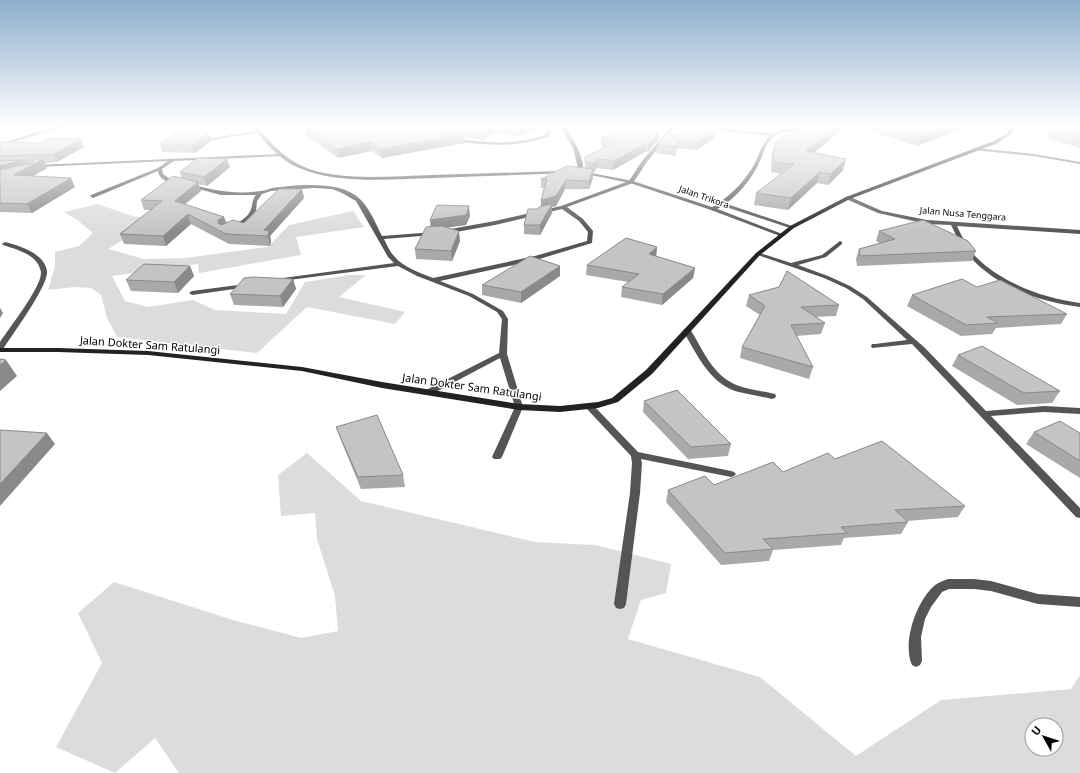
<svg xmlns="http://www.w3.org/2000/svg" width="1080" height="773" font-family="'Noto Sans',sans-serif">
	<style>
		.green { fill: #dcdcdc; fill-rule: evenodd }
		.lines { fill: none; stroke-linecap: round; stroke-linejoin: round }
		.minor { fill: #555; fill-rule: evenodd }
		.tertiary { fill: #555; fill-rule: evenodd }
		.secondary { fill: #222; fill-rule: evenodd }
		.wall { fill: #a9a9a9 }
		.shaded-wall { fill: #898989 }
		.building { fill: #c4c4c4; stroke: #898989 }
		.labels { text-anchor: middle; stroke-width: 3; stroke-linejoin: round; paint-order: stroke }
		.far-street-label { font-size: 9px; fill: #000; stroke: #fff }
		.street-label { font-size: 11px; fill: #000; stroke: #fff }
	</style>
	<rect width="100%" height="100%" fill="#fff"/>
	<path class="green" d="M98,204L132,216L158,219L108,249L144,259L185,258L268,247L289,225L353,211L364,227L296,237L301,255L199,273L198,264L112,276L125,301L148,307L193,300L215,310L286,314L305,282L350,275H366L339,297L405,312L395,324L307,307L257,353L117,337L107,318L101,295L91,288L74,287L48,290L55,266V252L79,246L93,233L76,219L64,212Z
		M307,453L361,501L535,542L595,545L671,564L666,593L641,600L628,639L760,677L856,756L941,700L1071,689L1080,675V773H179L155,738L115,773L56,747L102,663L78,613L114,582L233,620L301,638L338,631L335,596L317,539L315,513L281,516L278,475ZM1032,725H1056V749H1032Z"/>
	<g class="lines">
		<path class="minor" d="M62,126H71L52,130L0,146V144L50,128Z
			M260,126H268L256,129L254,128Z
			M545,126H549L551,132L550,136C525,146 496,146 470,143C464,142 457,142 452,139L454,138C483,143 518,146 546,134L547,132Z
			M560,126H564C573,139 585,157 583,173L579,172L573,148Z
			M672,126H676L646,163L633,183L567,207L583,219L593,231L592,243L536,260L440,281L473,294L503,311L508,319L507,354L523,407L502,457L500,459H494L492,457L515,407L500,358L432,394H426L425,392L426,390L499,353L502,319L497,312L469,296L417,276L398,266L281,281V279L283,278L394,263L388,257L356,201L342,193L332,189L314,188L271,191L262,194L257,201L256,211L253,215L247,221L233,229L231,228V226C239,222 248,218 251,209C253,203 252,200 256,195H221L187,186L190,184C213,190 236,195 260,191C264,191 268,189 272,188C296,185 341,180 360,199C370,209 376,224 382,236L435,232V234L433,235L384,239C387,245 390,252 394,256C403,267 420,273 433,278L535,256L587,241L588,232L579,221L562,209L495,225L445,234L442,232L445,230L495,221L561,206L629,181L642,161Z
			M682,126H696L773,134L789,128L809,126C798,132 782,129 772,138C765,145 763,155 759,163C751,181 732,203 713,211L710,209L711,208C729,197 745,182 755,163C759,154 762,144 770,136Z
			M259,130L261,131L260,132L214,140L206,139L204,136L206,135L214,138Z
			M975,148L1034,154L1080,162V164L1034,156L973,150V148Z
			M280,154H282V156L174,161L162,169L163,174L170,179L181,182V184C173,184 159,181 158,171L93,198L90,196L91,195L158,168L168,161L37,167L35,166L37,165Z
			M848,196L882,211L927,220L1080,230V234L957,226C962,237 968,248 976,257C1003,284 1044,298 1080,303V307C1042,302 999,288 972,259C963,250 957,237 951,225L927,224L878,213L846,199L845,198Z
			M840,241L842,242V244L826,257L798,265L828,276L850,286L867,297L925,348L986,411L1044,406L1080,408V414L1044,412L991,416L1080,508V518L1076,517L912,344L872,348L871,346L872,344H875L907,340L863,299L846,288L824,278L755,254L758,252L760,253L791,263L822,255Z
			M5,242C20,246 44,253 47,271C49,285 12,335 3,349H0V342C9,328 41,288 41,273C41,270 39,266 38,264C31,253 15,249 3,245L2,244Z
			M246,284L249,286L248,287L192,295L189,293L192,291Z
			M684,329H690C704,351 712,376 739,386C750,390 763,391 775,394L776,396L775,398L772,399C760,396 747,394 735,391C708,381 697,354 683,331Z
			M590,404L593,405L638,452L731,471L734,472L736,474L734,476L731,477L641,459L642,463L640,493L626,604L624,608L620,609L616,608L614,604L630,493L632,463L631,456L587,409L586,407L587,405Z
			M948,579H974L991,581L1038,594L1080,597V607L1038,604L991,591L974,589H949L942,592L931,607L925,619L921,637L922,661L920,665L916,667L912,665C902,643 916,602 934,586C937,583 943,581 948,579Z"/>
		<path class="tertiary" d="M252,126H256C270,141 282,157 302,166C337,182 393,176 432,175C476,174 521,172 566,171L568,172L566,173C522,175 479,176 435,178C392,179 340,185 299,168C279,160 265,142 252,126Z
			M581,171L633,181L715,208L785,235L780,236L711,210L630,183L581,173Z
			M720,203H724L795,227L790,228L720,205Z"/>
		<path class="secondary" d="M1012,126H1016L1011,134L998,143L850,199L794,228L760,255L652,374L618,402L598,408L560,412L519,410L382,388L302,371L148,355L58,352H0V348H58L148,351L302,367L382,382L519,404L560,406L598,402L612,398L646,370L756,253L790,226L846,197L994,141L1008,133Z"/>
	</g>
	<path class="wall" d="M304,126H542L518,136L492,133L483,140L464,137V143L382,158L372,151L338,158L306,135Z
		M805,126H846L814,153L843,170L828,185L817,183L788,210L754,205L756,193L782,174L771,172L772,153L775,143Z
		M854,126H970L917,146Z
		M1080,126V148L1045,137L1049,129Z
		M659,132L658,140L648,152H645L613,170L596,168L595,172H593V178L589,189H565L556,206L552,207V213L540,235L524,234V225L541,206V200L544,188H541V179L585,168V157L606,147L601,146V138Z
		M675,135L715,138L696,150L677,148L676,156L656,153L657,145Z
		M81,139L84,147L57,162L45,163L47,168L33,176L75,187L32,213L0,212V142L40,143Z
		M211,141L195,153L162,152L160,144Z
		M227,159L230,167L207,186L198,184L201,191L185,204L224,217L226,222L244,223L302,189L304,198L270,236L271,241L270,246L229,244L191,224L166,246L124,244L120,234L151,210H144L141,200L182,179L180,172Z
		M470,216L466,225L448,227L460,241L452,261L416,259L415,249L430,227Z
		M879,231L976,251L972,261L857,266L856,259L859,249L880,243L876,241Z
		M657,247L656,256L695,268L693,278L662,305L621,297L622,287L628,282L586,275L587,265Z
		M190,266L194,276L178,293L131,291L126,280Z
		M560,266V276L521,303L482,295V285Z
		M293,279L296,289L283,307L234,305L230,294Z
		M977,287L1067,314L1061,324L996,328L992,334L961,336L907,306L912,295Z
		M749,295L839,305L836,316L815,317L825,323L821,334L796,336L813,367L809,379L740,358L742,347L760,315L746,306Z
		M958,355L1060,391L1052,403L1017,405L952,366Z
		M644,401L731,444L728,456L688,459L643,412Z
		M336,427L403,475L405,487L361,489L340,438Z
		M1034,432L1080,433V478L1026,444Z
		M835,459L965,506L958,517L907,521L908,522L901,534L844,538L841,545L773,550L769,561L721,565L666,502L668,490L714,485L783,472Z"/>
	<path class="shaded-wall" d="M489,126H491L492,133L483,140V131Z
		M522,126H542L518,136V128Z
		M837,126H846L803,162L806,151Z
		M948,126H970L917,146L921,136Z
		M716,130L715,138L696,150L697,142Z
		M659,132L658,140L648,152V144Z
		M208,133L211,141L195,153L192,145Z
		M464,134V143L382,158L381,149Z
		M81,139L84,147L57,162L53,154Z
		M371,142L372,151L338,158L337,149Z
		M645,144V152L613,170V161Z
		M43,159L47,168L19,184L0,175V166L22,160L27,168Z
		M227,159L230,167L207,186L204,177Z
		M597,159L596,168L595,172V164Z
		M846,159L843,170L828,185L831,174Z
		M593,169V178L589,189V181Z
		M820,172L817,183L788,210L791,198Z
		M71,178L75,187L32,213L27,204Z
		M566,180L565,189L556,206L552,207V213L540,235L541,200Z
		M198,182L201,191L178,210L175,201Z
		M302,189L304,198L270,236L271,241L270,246L268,236L264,230Z
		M469,206L470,216L466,225L431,230L430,220Z
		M188,214L191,224L166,246L163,236Z
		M224,217L227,226L221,230V232L218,220Z
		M459,231L460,241L452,261L451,251Z
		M657,247L656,257L649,254Z
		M190,266L194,276L178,293L174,282Z
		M560,266V276L521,303V292Z
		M695,268L693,278L662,305L663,294Z
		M293,279L296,289L283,307L280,296Z
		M0,308L3,313L0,318Z
		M6,360L17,376L0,391V365Z
		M47,433L55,444L0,506V484Z"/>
	<path class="building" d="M304,126H433L464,134L381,149L371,142L337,149Z
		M451,126H489L483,131L454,127Z
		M504,126H522L518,128Z
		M627,126L659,132L648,144H645L613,161L597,159L595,164L585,162V157L619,140L601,138Z
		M693,126L716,130L697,142L678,140L677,147L657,145L666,133L675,135Z
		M805,126H837L806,151L846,159L831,174L820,172L791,198L756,193L794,164L773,162L775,143L797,128L801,129Z
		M889,126H948L921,136Z
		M1062,126H1080V138L1049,129Z
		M184,128L200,129L203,132L208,133L192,145L160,144Z
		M49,138L81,139L53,154L0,156V142L40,143Z
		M198,158L227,159L204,177L180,172Z
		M33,159H43L14,175L71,178L27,204L0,203V170L32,163Z
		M22,160L0,166V161Z
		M567,166L593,169L589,181L566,180L556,196L541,200L547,179H541L548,176L549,173H553Z
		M173,176L198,182L175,201L224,217L218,220V223L221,225L233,220L244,223L279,189H302L264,230L269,231L268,236L226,234L188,214L163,236L120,234L162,201L141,200Z
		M552,204L540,225H524L528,209H538L539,207Z
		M437,205L469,206L466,215L430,220Z
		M923,220L968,241L976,251L860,256L859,249L895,239L879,231Z
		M442,226L459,231L451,251L415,249L426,227Z
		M626,238L657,247L649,254L695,268L663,294L622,287L639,274L587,265Z
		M530,256L560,266L521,292L482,285Z
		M144,264L190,266L174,282L126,280Z
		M787,271L839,305L801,307L825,323L791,325L813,367L742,347L765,306L749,295L779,287Z
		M253,277L293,279L280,296L230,294L244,278Z
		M962,279L977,287L1000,280L1067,314L987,317L998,323L966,325L912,295Z
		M982,346L1060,391L1024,393L958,355Z
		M0,359L6,360L0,365Z
		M677,390L731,444L691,447L644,401Z
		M377,415L403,475L358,477L336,427Z
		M1060,421L1080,433V461L1034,432Z
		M0,430L47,433L0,484Z
		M882,441L965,506L895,510L908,522L841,527L847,533L763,539L773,549L725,553L668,490L705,476L714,485L773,462L783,472L828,453L835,459Z"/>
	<linearGradient id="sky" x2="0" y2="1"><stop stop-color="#8cadcc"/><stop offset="0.54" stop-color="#fff"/><stop offset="1" stop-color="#fff" stop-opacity="0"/></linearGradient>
	<rect width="1080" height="234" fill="url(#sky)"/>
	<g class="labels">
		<g class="far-street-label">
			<text transform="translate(704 197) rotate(19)" y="3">Jalan Trikora</text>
			<text transform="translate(963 214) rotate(5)" y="3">Jalan Nusa Tenggara</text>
		</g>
		<g class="street-label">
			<text transform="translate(150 345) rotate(4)" y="4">Jalan Dokter Sam Ratulangi</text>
			<text transform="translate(472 387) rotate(8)" y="4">Jalan Dokter Sam Ratulangi</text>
		</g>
	</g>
	<g transform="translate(1044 737) rotate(309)"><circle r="19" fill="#ffffff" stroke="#999999"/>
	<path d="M0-3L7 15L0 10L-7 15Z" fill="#000000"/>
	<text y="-6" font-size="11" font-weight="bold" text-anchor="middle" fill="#000000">U</text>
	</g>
</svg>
